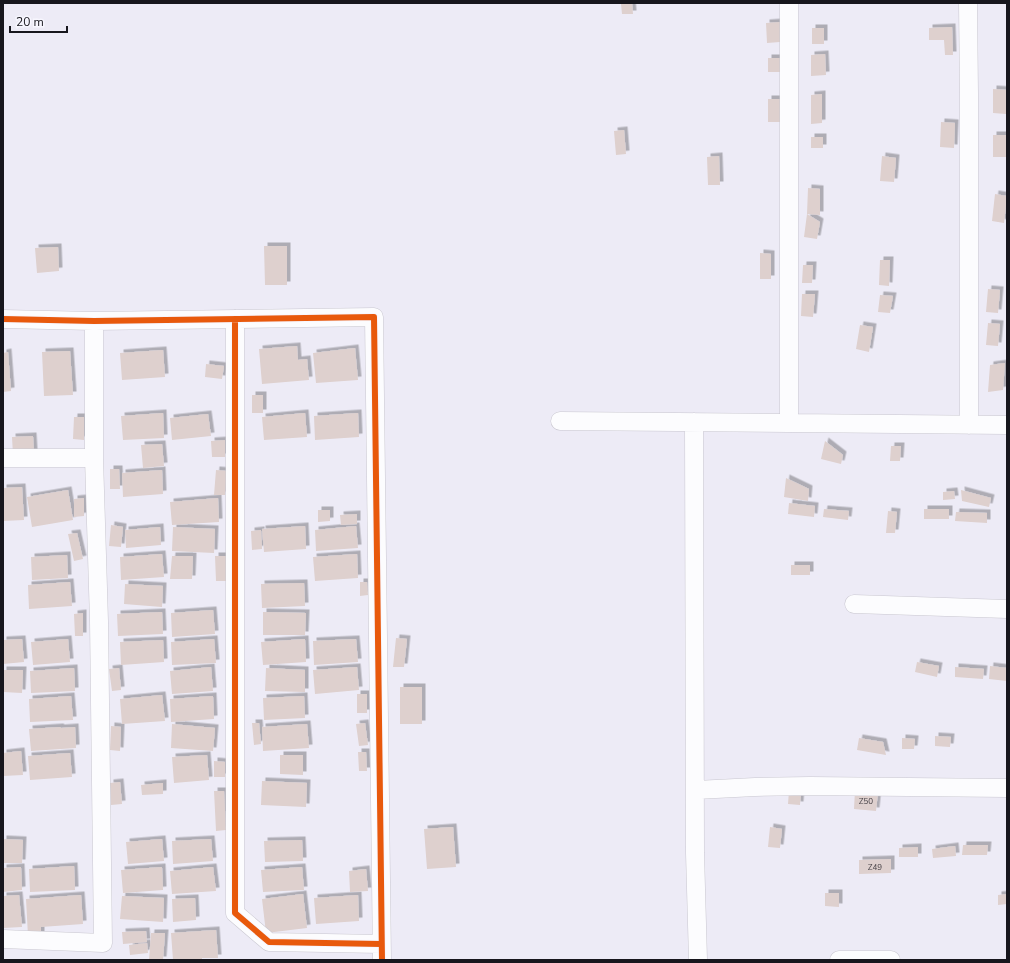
<svg xmlns="http://www.w3.org/2000/svg" width="1010" height="963" font-family="'Nunito Sans',sans-serif">
	<style>
		.building { fill: #ded0ce; filter: url(#shadow) }
		.lines { fill: none; stroke-linecap: round; stroke-linejoin: round }
		.street-casing { stroke: #c9c7d0; stroke-width: 19 }
		.street { stroke: #fcfcfe; stroke-width: 18 }
		.cycleway-casing { stroke: #f7f6fe; stroke-width: 8 }
		.cycleway { stroke: #e8590c; stroke-width: 6 }
		.labels { text-anchor: middle; stroke-width: 4; stroke-linejoin: round; paint-order: stroke }
		.number-label { font-size: 8px; fill: #494449 }
	</style>
	<defs>
		<filter id="shadow"><feDropShadow dx="3.5" dy="-3.5" stdDeviation="0" flood-color="#0004"/></filter>
	</defs>
	<rect width="100%" height="100%" fill="#edebf6"/>
	<path class="building" d="M632,3L633,14H622L621,4Z
		M780,22V42L767,43L766,23Z
		M952,27L953,55H945L944,40H929V28Z
		M812,28H824V44H812Z
		M825,54L826,75L811,76V55Z
		M768,58H780V72H768Z
		M993,89L1007,90L1006,114L993,113Z
		M822,94V123L811,124V95Z
		M768,99H780V122H768Z
		M941,122L955,123L954,148L940,147Z
		M624,130L626,154L616,155L614,131Z
		M993,135H1006L1007,157H993Z
		M811,137H823V148H811Z
		M719,156L720,185H708L707,157Z
		M882,156L896,158L894,182L880,181Z
		M808,188L820,189V215L807,214Z
		M995,194L1007,196L1004,223L992,221Z
		M807,214L820,222L817,239L804,237Z
		M264,246H287V285H265Z
		M58,247L59,271L37,273L35,248Z
		M760,253L771,254V279H760Z
		M880,260H890L889,286L879,285Z
		M803,265H813L812,283H802Z
		M988,289L1000,290L998,313L986,312Z
		M802,294H815L813,317L801,316Z
		M880,295L893,296L890,313L878,312Z
		M988,323L1000,324L998,346L986,345Z
		M860,325L873,327L869,352L856,349Z
		M297,346L298,360L307,359L309,380L262,384L259,349Z
		M355,348L358,380L316,383L313,353Z
		M163,350L165,377L122,380L120,353Z
		M70,351L73,395L44,396L42,352Z
		M8,352L11,391L3,392V353Z
		M1005,363L1003,390L988,392L990,365Z
		M206,364L224,366L222,379L205,377Z
		M252,395H263V413H252Z
		M163,413L164,438L123,440L121,416Z
		M305,413L307,437L264,440L262,417Z
		M358,413L359,437L315,440L314,416Z
		M208,414L211,436L172,440L170,418Z
		M74,417H84V440L73,439Z
		M33,436L34,453L13,455L12,437Z
		M225,440V457H212L211,441Z
		M825,441L843,455L841,464L821,459Z
		M162,444L164,466L143,468L141,445Z
		M891,446H901L900,461H890Z
		M110,469H119L120,489H110Z
		M162,470L163,494L123,497L122,473Z
		M216,470L227,471L225,495H214Z
		M786,478L809,489L808,501L784,497Z
		M22,487L24,520L3,521V488Z
		M68,490L73,520L32,527L27,497Z
		M961,490L991,498L989,507L962,501Z
		M954,491L955,499L943,500V492Z
		M84,498V516L74,517V499Z
		M218,498L219,522L172,525L170,502Z
		M789,503L815,506L814,517L788,514Z
		M824,509L849,511L848,520L823,517Z
		M924,509H949V519H924Z
		M318,510H330V521L318,522Z
		M888,511L897,512L895,533H886Z
		M956,512L987,513V523L955,521Z
		M357,514V524L341,525L340,515Z
		M111,525L123,527L121,547L109,546Z
		M305,526L306,549L264,552L262,529Z
		M356,526L358,548L316,551L315,530Z
		M160,527L161,545L126,548L125,530Z
		M173,527L215,529L214,553L172,551Z
		M261,530L262,549L252,550L251,531Z
		M77,533L83,559L74,561L68,534Z
		M162,554L164,577L121,580L120,557Z
		M357,554L358,578L315,581L313,557Z
		M67,555L68,578L32,580L31,557Z
		M172,556H193L192,579H170Z
		M215,556H226L227,581H216Z
		M791,565H810V575H791Z
		M70,582L72,606L29,609L28,585Z
		M360,582H367L368,595L360,596Z
		M304,583L305,606L262,608L261,584Z
		M125,584L163,586L162,607L124,604Z
		M213,610L215,634L172,637L171,613Z
		M162,612L163,634L118,636L117,614Z
		M263,612L306,613L305,635H263Z
		M83,613V636H75L74,614Z
		M396,638L407,639L404,667H393Z
		M22,639L24,662L3,664V640Z
		M68,639L70,662L33,665L31,642Z
		M214,639L216,663L172,665L171,642Z
		M305,639L306,662L263,665L261,642Z
		M356,639L358,662L314,665L313,641Z
		M163,640L164,662L121,665L120,642Z
		M917,662L939,666L937,677L915,672Z
		M990,666L1007,668V681L989,679Z
		M211,667L213,691L172,694L170,671Z
		M357,667L359,690L315,694L313,670Z
		M955,667L984,669L983,679L955,677Z
		M74,668L75,691L31,693L30,671Z
		M119,668L121,690L112,691L109,669Z
		M266,668L305,670V692L265,691Z
		M3,670H23L22,693L3,692Z
		M400,687H422V724H400Z
		M357,694H367V713H357Z
		M162,695L165,721L122,724L120,699Z
		M71,696L73,720L30,722L29,699Z
		M213,696L214,719L171,722L170,699Z
		M304,696L305,718L264,720L263,698Z
		M252,723H259L261,744L254,745Z
		M365,723L368,745L359,746L356,724Z
		M172,724L215,728L213,751L171,748Z
		M307,724L309,748L263,751L262,727Z
		M111,726L121,727L120,751L110,750Z
		M60,727L61,728L75,727L76,748L31,751L29,729Z
		M935,736L951,737L950,747L935,746Z
		M859,738L883,742L886,755L857,750Z
		M902,738L915,739L914,749H902Z
		M21,751L23,775L3,776V753Z
		M358,752H366L367,771H359Z
		M70,753L72,777L30,780L28,756Z
		M207,755L209,780L174,783L172,757Z
		M280,755H303V775L280,774Z
		M214,761L225,762V777H214Z
		M262,781L307,783L306,807L261,805Z
		M120,782L122,804L111,805L110,783Z
		M163,783V794L142,795L141,785Z
		M855,790L878,792L876,811L854,809Z
		M214,791H224L226,830L216,831Z
		M789,791L801,792L800,805L788,804Z
		M453,827L456,867L427,869L424,829Z
		M770,827L782,829L780,848L768,847Z
		M3,839L23,840L22,863H3Z
		M162,839L164,861L128,864L126,842Z
		M211,839L213,861L173,864L172,841Z
		M302,840L303,861L265,862L264,841Z
		M963,845H988L987,855H962Z
		M955,846L956,856L933,858L932,849Z
		M918,847V857H899V848Z
		M891,859V873L859,874V860Z
		M74,866L75,890L30,892L29,869Z
		M21,867L22,890L3,892V868Z
		M162,867L163,890L123,893L121,870Z
		M213,867L216,891L172,894L170,871Z
		M302,867L304,890L263,892L261,870Z
		M366,869L368,891L350,892L349,871Z
		M825,893H839V907L825,906Z
		M303,894L307,928L266,933L262,899Z
		M1007,894V904L998,905V895Z
		M19,895L22,927L3,928V896Z
		M81,895L83,924L41,927V935L28,936L26,899Z
		M358,895L359,921L316,924L314,898Z
		M122,896L164,898L163,922L120,919Z
		M195,898L196,920L173,922L172,899Z
		M216,930L218,958H202V960H173L171,933Z
		M146,931L147,942L123,944L122,932Z
		M151,933H165L163,960H149Z
		M147,943L148,953L130,955L129,945Z"/>
	<g class="lines">
		<g class="street-casing">
			<path id="street" d="M968,3L969,94V425
				M3,319L94,321L374,317L382,960
				M235,319V913L269,942L381,944
				M560,421L1007,425
				M694,422L695,853L698,960
				M789,423V3
				M3,458H94
				M854,604L1007,609
				M696,790L755,787L810,786L1007,788
				M3,939L103,943L99,621L94,458V321
				M839,960H891"/>
		</g>
		<use href="#street" class="street"/>
		<g class="cycleway-casing">
			<path id="cycleway" d="M3,319L94,321L374,317L382,960
				M235,319V913L269,942L381,944"/>
		</g>
		<use href="#cycleway" class="cycleway"/>
	</g>
	<g class="labels">
		<g class="number-label">
			<text x="866" y="804">Z50</text>
			<text x="875" y="870">Z49</text>
		</g>
	</g>
	<rect width="1010" height="963" fill="none" stroke="#17161d" stroke-width="8"/>
	<path d="M10 26v6h57v-6" fill="none" stroke="#17161d" stroke-width="2"/>
	<text x="16" y="26" font-size="12" fill="#17161d" stroke="#f7f6fe" stroke-width="3" paint-order="stroke">20 m</text>
</svg>
